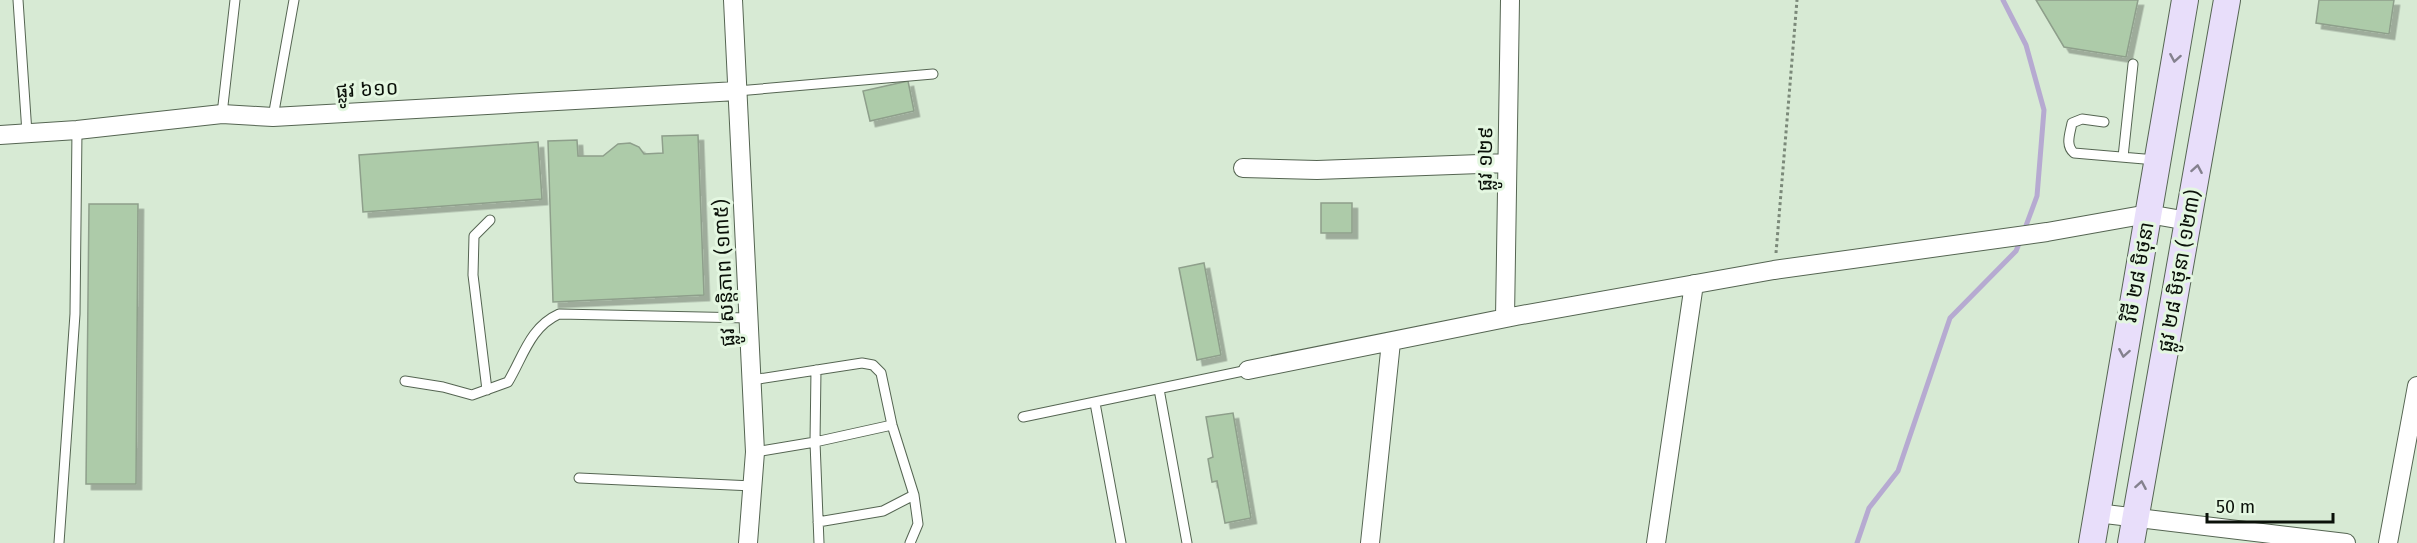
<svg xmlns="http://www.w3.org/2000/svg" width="2417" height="543" font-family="'Fira Sans','Noto Sans Khmer',sans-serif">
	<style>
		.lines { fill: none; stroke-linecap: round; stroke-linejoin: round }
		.stream { stroke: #b6aad1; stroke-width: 5 }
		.building { fill: #adcba9; stroke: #8e9f8b; stroke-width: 1.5; filter: url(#shadow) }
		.lane-casing { stroke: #556552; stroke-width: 11 }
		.street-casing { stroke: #556552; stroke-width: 20 }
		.secondary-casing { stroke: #556552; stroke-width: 28 }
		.path { stroke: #7b8979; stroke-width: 3; stroke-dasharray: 3 3; stroke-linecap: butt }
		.lane { stroke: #fff; stroke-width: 9 }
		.street { stroke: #fff; stroke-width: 18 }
		.secondary { stroke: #e8defa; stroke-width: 26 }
		.oneway { stroke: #84818e }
		.labels { text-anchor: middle; stroke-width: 6; stroke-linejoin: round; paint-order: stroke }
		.street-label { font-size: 20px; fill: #0a1009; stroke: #e4f7e1 }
	</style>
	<defs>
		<filter id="shadow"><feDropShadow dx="5.5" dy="5.5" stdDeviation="0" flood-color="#0004"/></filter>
	</defs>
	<rect width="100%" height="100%" fill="#d7ead4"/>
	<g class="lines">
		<path class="stream" d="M2003,0L2026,45L2044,110L2037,196L2024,231
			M1857,543L1869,508L1898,471L1950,318L2016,251L2021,239"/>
	</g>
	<path class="building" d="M2036,0H2138L2126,57L2064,47Z
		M2319,0H2394L2389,34L2316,23Z
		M908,81L914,111L870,121L863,91Z
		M698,135L704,295L553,302L548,141L577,140L578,156H603L618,144L630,143L639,147L644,154L663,153L662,136Z
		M538,142L542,199L363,212L359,155Z
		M1321,203H1352V233H1321Z
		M89,204H138L136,484H86Z
		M1204,263L1221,355L1197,360L1179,268Z
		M1233,413L1251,518L1225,523L1217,481L1212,482L1208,459L1213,457L1206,417Z"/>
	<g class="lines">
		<g class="lane-casing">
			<path id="lane" d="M18,0L27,133
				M737,91L933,74
				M222,114L235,0
				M273,117L294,0
				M2104,122L2082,119L2072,123C2070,134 2065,145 2074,153L2156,160
				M2123,157L2133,64
				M816,370L815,442L819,543
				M752,380L862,363L873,365L881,373L892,425L914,495L883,511L818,522
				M405,381L443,387L472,395L508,382C523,357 530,327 559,314L749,318
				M1159,389L1187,543
				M487,390L473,275L474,236L490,220
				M1095,403L1121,543
				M1023,417L1248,370
				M755,452L815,442L892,425
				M579,478L753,486
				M59,543L75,314L77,130
				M910,543L918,524L914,495"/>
		</g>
		<g class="street-casing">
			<path id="street" d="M733,0L755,452L748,543
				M0,135L77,130L222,114L273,117L737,91
				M1243,168L1317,170L1507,163
				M1505,318L1510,0
				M1248,370L1516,316L1774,270L2047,232L2148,214L2188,221
				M2097,513L2346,543
				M1370,543L1391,342
				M1656,543L1694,284
				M2388,543L2417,386"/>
		</g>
		<g class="secondary-casing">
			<path id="secondary" d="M2092,543L2185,0
				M2131,543L2227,0"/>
		</g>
		<path class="path" d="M1776,253L1797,0"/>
		<use href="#lane" class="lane"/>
		<use href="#street" class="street"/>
		<use href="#secondary" class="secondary"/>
	</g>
	<defs><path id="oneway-chevron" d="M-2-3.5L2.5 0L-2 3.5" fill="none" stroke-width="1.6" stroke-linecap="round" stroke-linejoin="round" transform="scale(1.5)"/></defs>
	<g class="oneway">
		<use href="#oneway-chevron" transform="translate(2175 58) rotate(100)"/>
		<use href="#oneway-chevron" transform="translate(2197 169) rotate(-80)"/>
		<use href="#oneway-chevron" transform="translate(2124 353) rotate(100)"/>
		<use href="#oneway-chevron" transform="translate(2141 485) rotate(-80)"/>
	</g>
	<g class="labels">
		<g class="street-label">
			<text transform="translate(367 89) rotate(-3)" y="7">ផ្លូវ ៦១០</text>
			<text transform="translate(1485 159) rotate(-89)" y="7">ផ្លូវ ១២៩</text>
			<text transform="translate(2179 271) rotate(-80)" y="7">ផ្លូវ ២៨ មិថុនា (១២៣)</text>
			<text transform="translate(2138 272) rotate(-80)" y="7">វិថី ២៨ មិថុនា</text>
			<text transform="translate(724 273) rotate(-93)" y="7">ផ្លូវ សន្តិភាព (១៣៥)</text>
		</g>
	</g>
	<path d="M2207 513v9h126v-9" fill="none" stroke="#0a1009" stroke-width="3"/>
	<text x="2216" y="513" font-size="18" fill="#0a1009" stroke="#e4f7e1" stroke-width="4.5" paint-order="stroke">50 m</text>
</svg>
